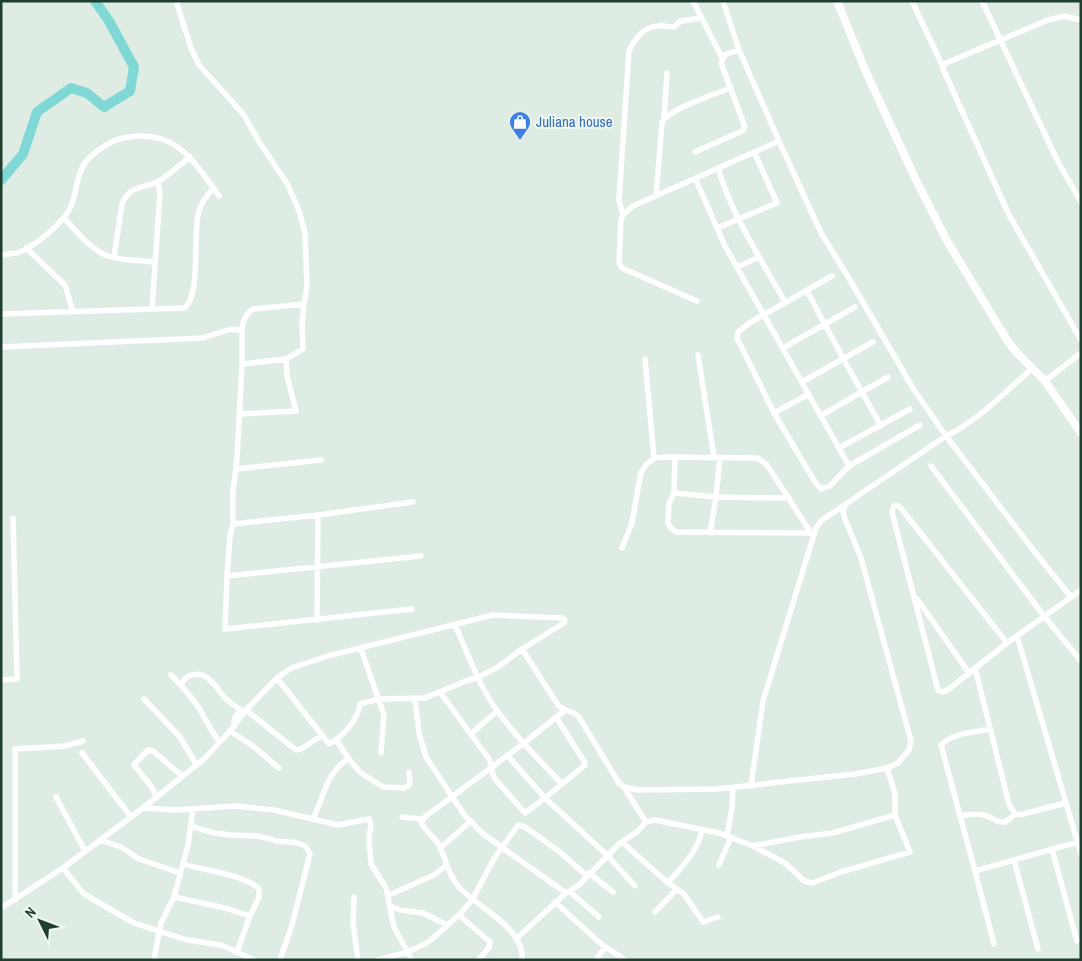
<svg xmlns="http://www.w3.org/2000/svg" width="1082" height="961" font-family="'Archivo Narrow',sans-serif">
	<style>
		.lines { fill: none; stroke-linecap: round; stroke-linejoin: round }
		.river { stroke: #80d8d6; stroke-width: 10 }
		.minor { stroke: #fff; stroke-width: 5.5 }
		.tertiary { stroke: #fff; stroke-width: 8 }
		.labels { text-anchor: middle; stroke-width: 4; stroke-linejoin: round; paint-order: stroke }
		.shop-label { font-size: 15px; fill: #366cbe; stroke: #eff8f2; text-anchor: start }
	</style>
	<rect width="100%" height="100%" fill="#deece3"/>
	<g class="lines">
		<path class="river" d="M1,180L23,154L37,112L71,88L87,93L104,107L130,91L134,67L109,21L95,1"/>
		<path class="minor" d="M693,1L722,58
			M912,1L943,67L944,71L1009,215L1081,340
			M982,1L1058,162L1081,202
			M943,67L946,63L1048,20L1064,16L1081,20
			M664,119L667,73
			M779,141L821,233L850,280L914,390L946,436L1034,551L1071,597
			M695,152L742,131L745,127L721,63L724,55L739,50
			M718,168C732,216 761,259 785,302
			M695,178L725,246L849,466L920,425
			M656,196L662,122C669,109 715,94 731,88
			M623,215L619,200L629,51C635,39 643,27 658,26C664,25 669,27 674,27L681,21L701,18
			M64,218C76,231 89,247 105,255C120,261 139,260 155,262
			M717,228L777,203L754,152
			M26,248L65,285L73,312
			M1,255C7,254 14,254 20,252C36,245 64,223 71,206C77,193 76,175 85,163C93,152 110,141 123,138C175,127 193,160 219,196
			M114,257L122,204C130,184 146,189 161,180C171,173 180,165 190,157
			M737,267L759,257
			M832,276L751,322L738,332L737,338L774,413L815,482L821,489L830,486L849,466
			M807,291L844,360L881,426
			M697,301L622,268L619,263L621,220L623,215L633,206L779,141L739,50L723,1
			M152,309L160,193L158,181
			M1,314L184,308C202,296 192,232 199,211C201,202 208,195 213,188
			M242,331V364L237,459L233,491V524L230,536L227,576L225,629L412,609
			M1,347L203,338L231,329L242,331C242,321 245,315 253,309L304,304L307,286L305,233L299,211L288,185L258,140L244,115L199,65L191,48L176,1
			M783,348L855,307
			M698,355L714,457
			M645,359L654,458
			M242,364L286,359
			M1045,381L1081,353
			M802,382L873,342
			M774,413L809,394
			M240,414L296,411L287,376L286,359L303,349L302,324L304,304
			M820,416L888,377
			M839,448L910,409
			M675,457L674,493L669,504L668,523L671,528L676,532L812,533
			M720,457L716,497L789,498
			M931,466L1044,616L1081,661
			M236,469L321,460
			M674,493L716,497L710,533
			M233,524L318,515L413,502
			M622,548L632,523L641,472L646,465L654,458L666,457L758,458L767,465L811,533
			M227,576L421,556
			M917,599L969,673
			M317,620L318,515
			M455,625C468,654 479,686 498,712C517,738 540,761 562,784L545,798L507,755
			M1017,636L1081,854
			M1007,643L900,507L896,505L894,506L892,512L938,690L943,692L949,689L1007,643L1081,590
			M361,649L384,715L381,753
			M975,668L1009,804L1015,814L1019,815L1066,803
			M171,675C181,685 191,696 199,708C206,720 211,732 220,742
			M277,678L329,744C342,738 359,718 360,704L379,699L425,698L466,681L479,677L498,667L522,649L558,705C564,712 573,710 579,717L619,783L624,787L638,790L717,789L855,774L887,768L898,763L909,750L911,741L861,558L845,519L843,511L846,504L853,499L946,436C980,420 1005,391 1033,368
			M1,680L17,679L13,518
			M181,685C183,680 186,676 192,675C208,670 216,688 225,698C230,703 235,706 241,710L235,717L234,723
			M440,692L489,759C492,766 491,772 495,779L525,813L545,798L607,855L635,886
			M144,699L180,737L196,764
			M415,699L419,733L426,757L465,816L482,833L566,893
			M246,710L296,750L301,749L321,736
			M556,717L584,761L585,765L562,784
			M990,729C975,732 952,733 941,745L975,871L994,944
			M230,731L253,746L279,768
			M471,734L497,711
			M336,740L352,763L361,773L383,787L404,788L408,786L410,783L409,772
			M82,753L131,817
			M751,786L763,701L816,528L822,520L846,504
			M624,787L646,822
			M56,797L85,851
			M157,797L151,786L134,765L148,750L153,751L182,776
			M143,808L176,810L236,806L274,810L338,825L369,819L371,826L369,838L371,864L386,888L394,927L412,960
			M960,816C967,815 977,813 984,815C1000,819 999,830 1015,814
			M402,817L422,819
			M313,818C325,796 325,774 348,759
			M192,826C202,830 211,833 222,834C234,836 245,835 257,836C264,837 270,839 276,841C288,843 305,839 310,854L292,925L280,960
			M727,836L732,808L733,788
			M100,840L121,847L139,859L180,873
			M622,842L668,883L684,894L703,922L718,917
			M753,846L800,837L833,833L895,815
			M440,848L471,821
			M1052,849L1077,941
			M1014,860L1038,949
			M183,864C202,870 247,875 259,889V897L250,916L237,952
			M719,865L731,837
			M63,868L84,894L134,923L187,940L221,945L254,960
			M975,871L1078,842
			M589,873L613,892
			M668,883C682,866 699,851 702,829
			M569,891L599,917
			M389,895L434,875L446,866
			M174,897L225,908L250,916
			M354,897L353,923L358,960
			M15,900V749L65,746L83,741
			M555,902L600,943L625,960
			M390,906L400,910L423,913L447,925
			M1,908L63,868L143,808L204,759L230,731L246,710L277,678L291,668L328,656L493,615L563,618L565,620L564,623L522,649
			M655,912L677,889
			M459,915L490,942L489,948L478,960
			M517,938L566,893L579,885L619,844L638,831L646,822L655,820L719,833L753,846L785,863L804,881L812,883L841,872L910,852L895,815V793L887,768
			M154,960L161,923L174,897L188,845L193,809
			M378,960L407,952L423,945L431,940L461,913L472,900L495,857L518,825L525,827L560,852L587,876
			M522,960C526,929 477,907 459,887C446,872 447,859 438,843C433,836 425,831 421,822L426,816L523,744L565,710
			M596,960L605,947"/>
		<path class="tertiary" d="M837,1L866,72L915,178L947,241L1007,340L1016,352L1045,381L1081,433"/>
	</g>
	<defs>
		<g id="shop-pin" transform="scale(1.125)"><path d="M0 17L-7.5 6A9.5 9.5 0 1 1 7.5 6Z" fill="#3f7fe0" stroke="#eff8f2"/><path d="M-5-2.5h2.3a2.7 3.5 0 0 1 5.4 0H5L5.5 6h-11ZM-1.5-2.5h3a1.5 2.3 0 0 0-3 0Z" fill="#fff"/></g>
	</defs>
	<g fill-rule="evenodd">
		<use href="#shop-pin" x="520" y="122"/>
	</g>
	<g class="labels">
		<g class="shop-label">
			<text x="536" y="127">Juliana house</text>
		</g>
	</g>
	<rect width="1082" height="961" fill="none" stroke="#1e3e2f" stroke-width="5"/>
	<g transform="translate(40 921) rotate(312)" stroke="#eff8f2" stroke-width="4" paint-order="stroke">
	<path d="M0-4L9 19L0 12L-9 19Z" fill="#1e3e2f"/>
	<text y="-8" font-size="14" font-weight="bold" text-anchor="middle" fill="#1e3e2f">N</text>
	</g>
</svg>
